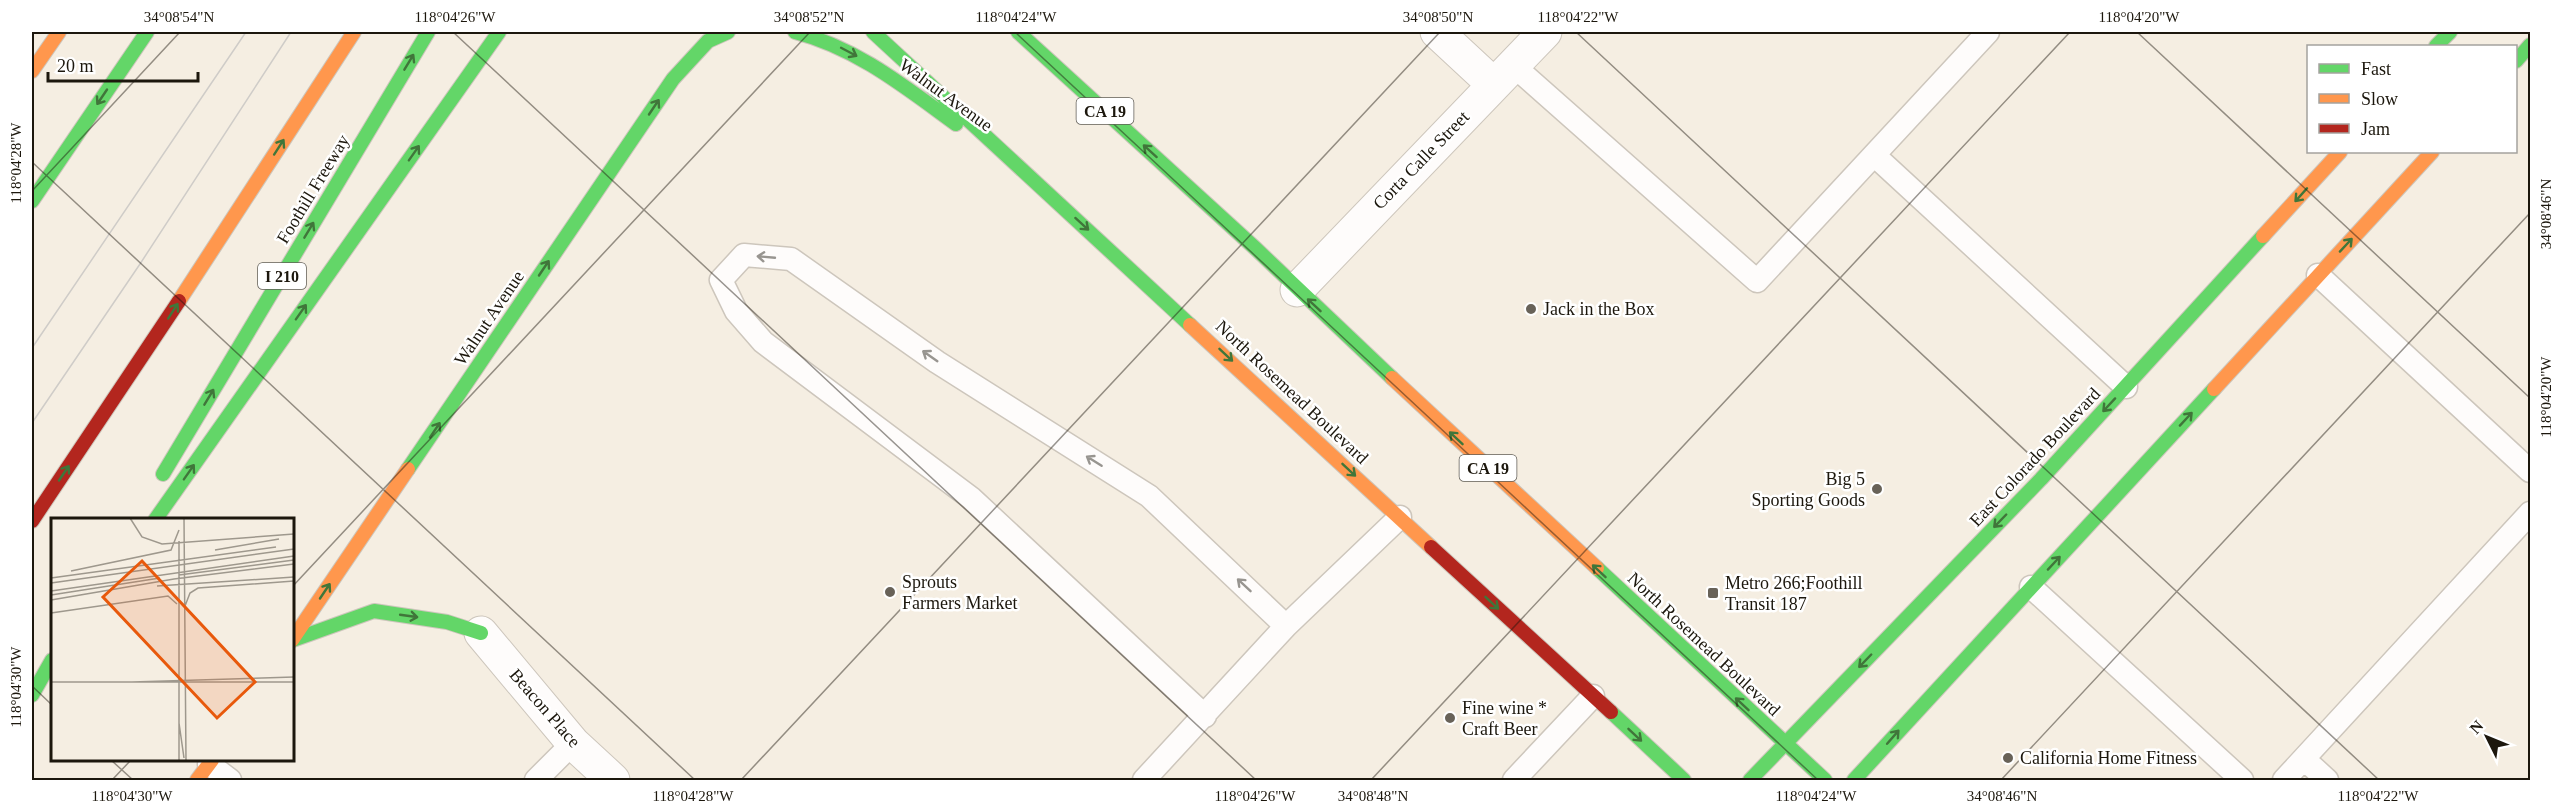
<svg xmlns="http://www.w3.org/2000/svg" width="2562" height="812" font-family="'Times New Roman',serif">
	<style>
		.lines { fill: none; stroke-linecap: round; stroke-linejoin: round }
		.lane-casing { stroke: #cdc6bc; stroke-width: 25 }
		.street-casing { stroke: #cdc6bc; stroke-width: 35 }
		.fast-casing { stroke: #cdc6bc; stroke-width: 16 }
		.slow-casing { stroke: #cdc6bc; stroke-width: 16 }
		.jam-casing { stroke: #cdc6bc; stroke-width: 16 }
		.lane { stroke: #fefcfb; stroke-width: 22 }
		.street { stroke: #fefcfb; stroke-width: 33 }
		.fast { stroke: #63d668; stroke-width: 14 }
		.slow { stroke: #ff974d; stroke-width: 14 }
		.jam { stroke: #b3261e; stroke-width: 14 }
		.tram { stroke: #cfccc8; stroke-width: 1.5 }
		.oneway { stroke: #40763a }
		.oneway2 { stroke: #989590 }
		.ticks { fill: none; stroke: #1c170d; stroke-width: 1.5; stroke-opacity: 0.45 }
		.poi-dot { fill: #686258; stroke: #fff; stroke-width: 2 }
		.labels { text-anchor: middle; stroke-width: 5; stroke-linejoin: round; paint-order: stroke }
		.shield { fill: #fff; stroke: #605d56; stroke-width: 1.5 }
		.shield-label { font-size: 16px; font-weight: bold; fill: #1c170d }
		.street-label { font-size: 18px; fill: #1c170d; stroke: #fff }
		.poi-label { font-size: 18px; fill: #1c170d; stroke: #fff; text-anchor: start }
		.inset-road { fill: none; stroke: #9e988d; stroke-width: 1.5 }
		.view { fill: #e8590c; fill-opacity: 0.15; stroke: #e8590c; stroke-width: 3 }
		.inset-edge { fill: none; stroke: #1c170d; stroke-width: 3 }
		.neatline { fill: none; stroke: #1c170d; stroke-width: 2 }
		.ticks-label { font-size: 15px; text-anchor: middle; fill: #1c170d }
	</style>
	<rect width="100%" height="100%" fill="#f5eee2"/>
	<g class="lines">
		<g class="lane-casing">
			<path id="lane" d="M1514,66L1757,281L1988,32
				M1874,155L2126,387
				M2318,275L2530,471
				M2031,587L2242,780
				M1205,716L971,498L763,342L736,311L721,280L744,255L791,259L937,362L1149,496L1286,626
				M2304,759L2327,780
				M209,764L230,780
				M536,780L573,743
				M1144,780L1286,626L1400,517
				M1514,780L1593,696
				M2284,780L2530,513"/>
		</g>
		<g class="street-casing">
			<path id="street" d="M1437,32L1493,84
				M1297,290L1545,32
				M481,633L573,743L613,780"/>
		</g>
		<g class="fast-casing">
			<path id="fast" d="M795,32C857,48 905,87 956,124
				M873,32L1190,325
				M1018,32L1255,248L1392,378
				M2436,46L2450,32
				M2516,61L2530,45
				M32,201L147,32
				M408,469L673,79L708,41L728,32
				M163,474L428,32
				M155,520L499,32
				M1597,568L1825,780
				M293,640L374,611L447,622L481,633
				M32,695L52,660
				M1611,712L1684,780
				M1750,780L2041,479L2263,236
				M1854,780L2214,389"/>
		</g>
		<g class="slow-casing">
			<path id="slow" d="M32,71L59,32
				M2263,236L2340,152
				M179,301L354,32
				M1190,325L1431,547
				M1392,378L1597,568
				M2214,389L2432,152
				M292,640L408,469
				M197,780L212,760"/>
		</g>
		<g class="jam-casing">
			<path id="jam" d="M32,521L179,301
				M1431,547L1611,712"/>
		</g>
		<use href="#lane" class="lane"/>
		<use href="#street" class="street"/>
		<use href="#fast" class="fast"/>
		<use href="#slow" class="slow"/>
		<use href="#jam" class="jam"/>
		<path class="tram" d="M32,348L246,32
			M32,423L140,264L291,32"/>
	</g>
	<defs><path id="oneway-shaft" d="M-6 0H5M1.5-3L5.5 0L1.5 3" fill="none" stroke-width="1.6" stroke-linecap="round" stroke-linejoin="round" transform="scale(1.5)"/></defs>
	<g class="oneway">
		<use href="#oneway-shaft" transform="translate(849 52) rotate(28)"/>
		<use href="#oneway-shaft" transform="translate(409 62) rotate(-59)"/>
		<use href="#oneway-shaft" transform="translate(102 97) rotate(124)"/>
		<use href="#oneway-shaft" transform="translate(654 107) rotate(-56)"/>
		<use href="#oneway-shaft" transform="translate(279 147) rotate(-57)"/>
		<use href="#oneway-shaft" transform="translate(1150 151) rotate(-138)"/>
		<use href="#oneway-shaft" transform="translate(414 153) rotate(-55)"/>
		<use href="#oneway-shaft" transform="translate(2301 195) rotate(132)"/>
		<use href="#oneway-shaft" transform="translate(1082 224) rotate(42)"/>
		<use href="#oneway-shaft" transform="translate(309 230) rotate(-59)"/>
		<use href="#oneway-shaft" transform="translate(2346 245) rotate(-47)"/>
		<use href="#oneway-shaft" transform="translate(544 268) rotate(-56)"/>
		<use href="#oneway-shaft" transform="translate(1314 305) rotate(-137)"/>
		<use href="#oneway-shaft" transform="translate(173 311) rotate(-57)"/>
		<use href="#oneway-shaft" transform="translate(301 312) rotate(-55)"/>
		<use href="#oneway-shaft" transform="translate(1226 355) rotate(43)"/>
		<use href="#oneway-shaft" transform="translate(209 397) rotate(-59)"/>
		<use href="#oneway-shaft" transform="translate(2109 405) rotate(133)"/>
		<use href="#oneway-shaft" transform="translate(2186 419) rotate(-47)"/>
		<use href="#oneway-shaft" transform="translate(435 430) rotate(-56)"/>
		<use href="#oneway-shaft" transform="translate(1456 438) rotate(-137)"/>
		<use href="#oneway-shaft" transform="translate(1349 470) rotate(43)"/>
		<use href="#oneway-shaft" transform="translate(189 472) rotate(-55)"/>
		<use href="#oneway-shaft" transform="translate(64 473) rotate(-56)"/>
		<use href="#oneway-shaft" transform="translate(2000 521) rotate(134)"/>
		<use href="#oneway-shaft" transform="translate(2054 563) rotate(-47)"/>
		<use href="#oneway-shaft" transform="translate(1599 571) rotate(-137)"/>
		<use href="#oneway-shaft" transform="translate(325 591) rotate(-56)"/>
		<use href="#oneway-shaft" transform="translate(1492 603) rotate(43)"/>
		<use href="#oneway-shaft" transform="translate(409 616) rotate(8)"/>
		<use href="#oneway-shaft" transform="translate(1865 661) rotate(134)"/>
		<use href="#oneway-shaft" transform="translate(1742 704) rotate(-137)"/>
		<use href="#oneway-shaft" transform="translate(1635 735) rotate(43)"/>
		<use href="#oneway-shaft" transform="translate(1893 737) rotate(-49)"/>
	</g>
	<g class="oneway2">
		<use href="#oneway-shaft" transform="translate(766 257) rotate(-175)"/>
		<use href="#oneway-shaft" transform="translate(930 356) rotate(-145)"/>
		<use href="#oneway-shaft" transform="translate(1094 461) rotate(-148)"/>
		<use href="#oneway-shaft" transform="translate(1244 585) rotate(-137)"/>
	</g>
	<path class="ticks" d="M453,32L1256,780M1015,32L1818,780M1576,32L2379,780M2137,32L2530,398M32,162L695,780M32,191L180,32M292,587L810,32M32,686L52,705M111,760L133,780M112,780L131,760M741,780L1440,32M1371,780L2070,32M2001,780L2530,213"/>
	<g class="poi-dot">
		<circle cx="1531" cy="309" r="6"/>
		<circle cx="1877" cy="489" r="6"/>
		<circle cx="890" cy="592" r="6"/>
		<rect x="1707" y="587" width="12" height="12" rx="3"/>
		<circle cx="1450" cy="718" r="6"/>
		<circle cx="2008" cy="758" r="6"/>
	</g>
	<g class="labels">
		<g class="shield">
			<rect x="1076.5" y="98" width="57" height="26" rx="4.5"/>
			<rect x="258" y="263" width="48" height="26" rx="4.5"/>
			<rect x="1459.5" y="455" width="57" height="26" rx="4.5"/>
		</g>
		<g class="shield-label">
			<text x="1105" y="117">CA 19</text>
			<text x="282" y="282">I 210</text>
			<text x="1488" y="474">CA 19</text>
		</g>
		<g class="street-label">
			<text transform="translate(946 95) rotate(36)" y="6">Walnut Avenue</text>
			<text transform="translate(1421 160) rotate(-46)" y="6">Corta Calle Street</text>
			<text transform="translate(313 189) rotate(-59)" y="6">Foothill Freeway</text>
			<text transform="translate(489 318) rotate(-56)" y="6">Walnut Avenue</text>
			<text transform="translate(1292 392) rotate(43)" y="6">North Rosemead Boulevard</text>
			<text transform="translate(2035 457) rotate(-47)" y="6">East Colorado Boulevard</text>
			<text transform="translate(1704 644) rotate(43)" y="6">North Rosemead Boulevard</text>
			<text transform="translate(545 708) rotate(49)" y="6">Beacon Place</text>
		</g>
		<g class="poi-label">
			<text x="1543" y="315">Jack in the Box</text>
			<text x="1865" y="485" text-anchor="end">Big 5<tspan x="1865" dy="21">Sporting Goods</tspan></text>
			<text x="902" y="588">Sprouts<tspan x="902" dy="21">Farmers Market</tspan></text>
			<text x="1725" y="589">Metro 266;Foothill<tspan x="1725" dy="21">Transit 187</tspan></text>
			<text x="1462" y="714">Fine wine *<tspan x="1462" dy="21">Craft Beer</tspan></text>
			<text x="2020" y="764">California Home Fitness</text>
		</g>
	</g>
	<g transform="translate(51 518)">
		<rect width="243" height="243" fill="#f5eee2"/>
		<path class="inset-road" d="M79,0L91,19L111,26L243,16M133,0L135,243M128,23V243M164,32L228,21M20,53L120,32L128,12M128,57L243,42M0,60L225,29M0,65L243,31M106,68L243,59M0,73L243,38M0,77L109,60M0,82L123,61L243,46M134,88L139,75L147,70L243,63M0,95L117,78L126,86M0,164H243M81,164L243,159M128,205L133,240"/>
		<path class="view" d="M91,43L204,164L166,200L52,79Z"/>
		<rect width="243" height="243" class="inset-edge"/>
	</g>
	<rect width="2562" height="812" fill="none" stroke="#ffffff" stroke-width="66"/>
	<rect x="2307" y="45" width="210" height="108" fill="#ffffff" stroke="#a4a29e" stroke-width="1.5"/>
	<rect x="2319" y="64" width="30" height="9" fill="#63d668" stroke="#a4a29e" stroke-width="1.5"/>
	<text x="2361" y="75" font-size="18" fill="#1c170d">Fast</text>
	<rect x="2319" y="94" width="30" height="9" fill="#ff974d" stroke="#a4a29e" stroke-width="1.5"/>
	<text x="2361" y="105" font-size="18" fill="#1c170d">Slow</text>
	<rect x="2319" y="124" width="30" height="9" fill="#b3261e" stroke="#a4a29e" stroke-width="1.5"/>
	<text x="2361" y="135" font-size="18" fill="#1c170d">Jam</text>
	<g transform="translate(2487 737) rotate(313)" stroke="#ffffff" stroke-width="4.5" paint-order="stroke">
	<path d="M0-4.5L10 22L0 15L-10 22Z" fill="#1c170d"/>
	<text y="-9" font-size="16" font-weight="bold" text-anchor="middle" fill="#1c170d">N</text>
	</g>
	<path d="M48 72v9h150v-9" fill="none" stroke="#1c170d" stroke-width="3"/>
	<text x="57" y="72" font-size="18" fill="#1c170d" stroke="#ffffff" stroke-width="4.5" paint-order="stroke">20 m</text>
	<rect x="33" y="33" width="2496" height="746" class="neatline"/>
	<g class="ticks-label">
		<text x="179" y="22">34°08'54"N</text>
		<text x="455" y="22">118°04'26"W</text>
		<text x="809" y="22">34°08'52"N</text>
		<text x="1016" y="22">118°04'24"W</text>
		<text x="1438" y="22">34°08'50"N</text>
		<text x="1578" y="22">118°04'22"W</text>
		<text x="2139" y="22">118°04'20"W</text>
		<text transform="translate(16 163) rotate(-90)" y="5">118°04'28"W</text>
		<text transform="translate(2546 214) rotate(-90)" y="5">34°08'46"N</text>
		<text transform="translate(2546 397) rotate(-90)" y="5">118°04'20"W</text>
		<text transform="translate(16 687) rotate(-90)" y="5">118°04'30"W</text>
		<text x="132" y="801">118°04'30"W</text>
		<text x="693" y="801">118°04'28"W</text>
		<text x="1255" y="801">118°04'26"W</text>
		<text x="1373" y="801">34°08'48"N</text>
		<text x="1816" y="801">118°04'24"W</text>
		<text x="2002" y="801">34°08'46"N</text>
		<text x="2378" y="801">118°04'22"W</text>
	</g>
</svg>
